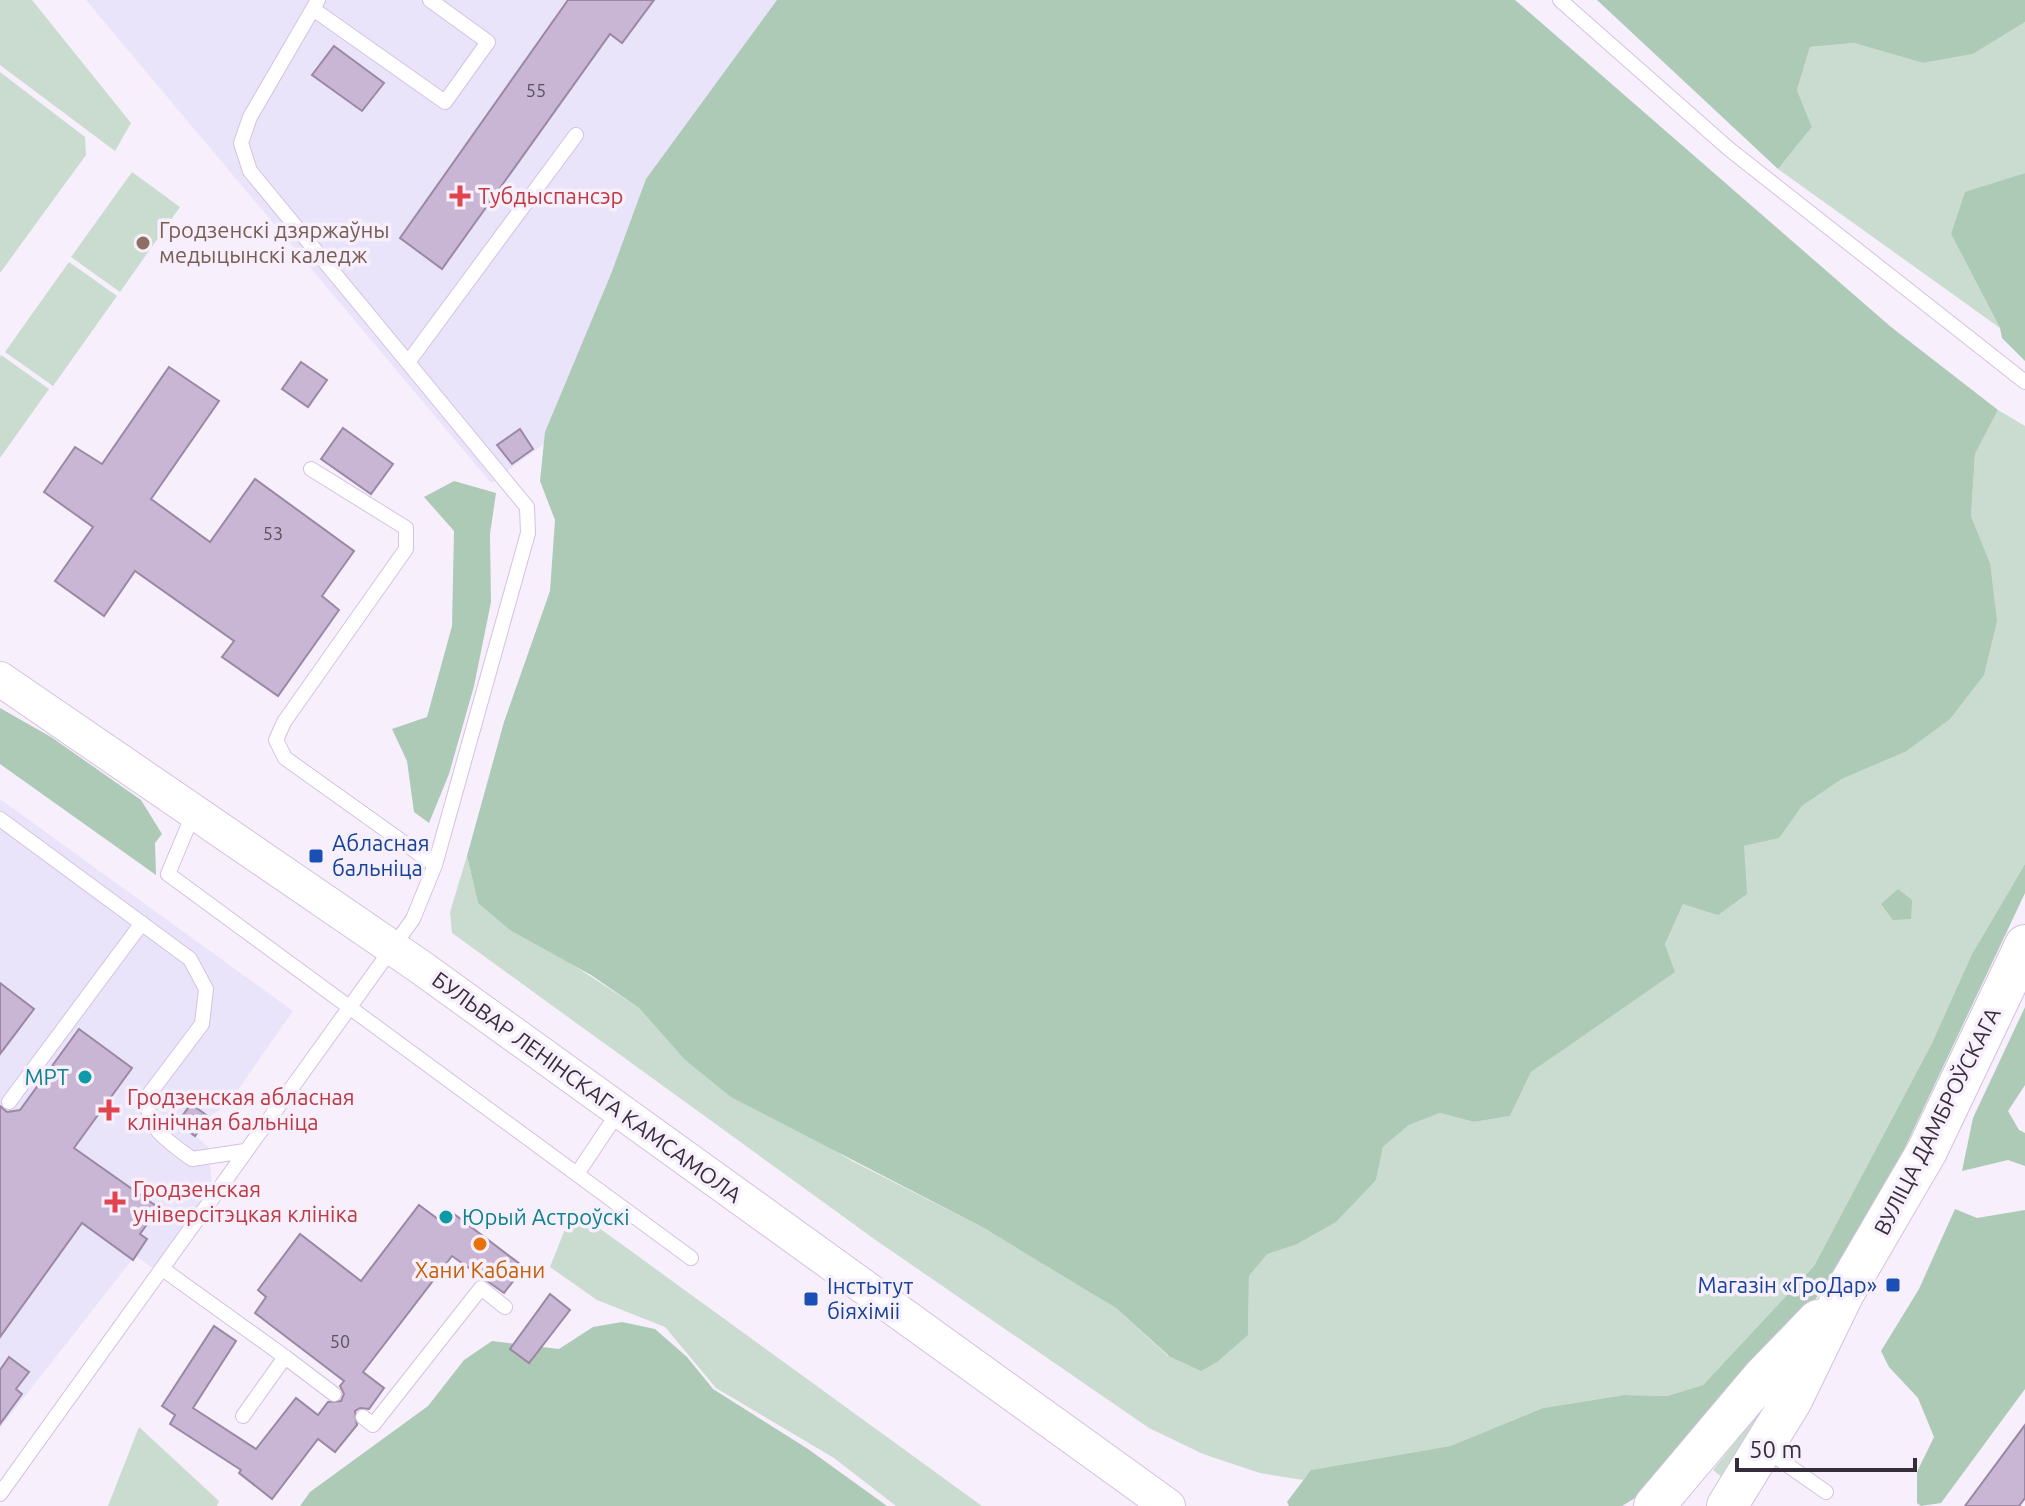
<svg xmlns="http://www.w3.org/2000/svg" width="2025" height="1506" font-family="Ubuntu,sans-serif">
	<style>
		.medical { fill: #eae4fa }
		.green { fill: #cadccf }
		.forest { fill: #accab5 }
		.building { fill: #c9b5d4; stroke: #9a88a5; stroke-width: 2 }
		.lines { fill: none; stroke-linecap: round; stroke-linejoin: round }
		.service-casing { stroke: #d5c1e0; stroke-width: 16 }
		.tertiary-casing { stroke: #d5c1e0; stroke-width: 36 }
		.secondary-casing { stroke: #d5c1e0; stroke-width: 42 }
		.service { stroke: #fff; stroke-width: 14 }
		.tertiary { stroke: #fff; stroke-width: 34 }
		.secondary { stroke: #fff; stroke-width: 40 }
		.health-dot { fill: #e0444e; stroke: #f7effb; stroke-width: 3 }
		.education-dot { fill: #8d6e63; stroke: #f7effb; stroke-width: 3 }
		.transit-dot { fill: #1a4fb4; stroke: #f7effb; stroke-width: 3 }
		.culture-dot { fill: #0f9aa8; stroke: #f7effb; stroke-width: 3 }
		.food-dot { fill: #e8710a; stroke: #f7effb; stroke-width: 3 }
		.labels { text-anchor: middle; stroke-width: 7; stroke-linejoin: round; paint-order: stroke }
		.number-label { font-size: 18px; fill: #5a5060 }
		.health-label { font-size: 22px; fill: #be3a42; stroke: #f7effb; text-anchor: start }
		.education-label { font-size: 22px; fill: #785e54; stroke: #f7effb; text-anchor: start }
		.transit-label { font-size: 22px; fill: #164399; stroke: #f7effb; text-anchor: start }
		.culture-label { font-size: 22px; fill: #0d838f; stroke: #f7effb; text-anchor: end }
		.street-label { font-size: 22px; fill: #352e3a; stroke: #f7effb }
		.food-label { font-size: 22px; fill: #c56008; stroke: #f7effb }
	</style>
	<rect width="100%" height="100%" fill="#f7effb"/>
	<path class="medical" d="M86,0H993L564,429L491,483Z
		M0,799L293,1011L228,1104L209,1117L195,1135L208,1147L212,1186L153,1268L135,1256L0,1428Z"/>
	<path class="green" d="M0,0H32L131,123L115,151L0,65Z
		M2025,22V173L1966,193L1951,234L2000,328L1778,169L1812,127L1797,90L1810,47L1854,43L1923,63L1973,54Z
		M0,72L85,137L86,155L0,273Z
		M132,172L180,207L120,292L71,257Z
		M69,262L117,296L53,386L5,352Z
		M1,355L49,389L0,458V357Z
		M1998,410L2025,426V864L1972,954L1931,1045L1814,1266L1703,1385L1667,1396L1624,1395L1543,1408L1450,1446L1312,1470L1303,1480L1260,1473L1203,1454L1149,1428L877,1241L452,933L450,912L467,856L478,903L639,1008L684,1059L852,1161L984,1228L1064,1275L1116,1308L1168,1356L1248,1335L1249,1276L1266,1254L1295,1245L1376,1180L1383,1147L1409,1125L1440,1113L1474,1122L1510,1116L1531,1072L1594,1026L1665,946L1683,904L1744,846L1778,838L1802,806L1842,779L1905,752L1990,563L1971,516L1975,454Z
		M573,1209L982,1506H896L834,1458L716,1388L665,1327L597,1300L550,1267Z
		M1774,1393L1723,1478L1713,1470Z
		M139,1427L219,1501L217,1506H108Z"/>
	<path class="forest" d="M777,0H1515L1891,327L1998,410L1975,454L1971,516L1990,563L1997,621L1984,675L1950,719L1905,752L1842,779L1802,806L1779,838L1744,846L1747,894L1718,915L1683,904L1665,945L1675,972L1531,1072L1510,1116L1474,1122L1440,1113L1409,1125L1383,1147L1376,1180L1336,1222L1295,1245L1267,1254L1249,1276L1248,1335L1217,1362L1201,1371L1169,1356L1116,1308L984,1228L731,1097L684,1059L639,1008L591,975L510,930L478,903L467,856L504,722L550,591L555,520L540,481L545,432L611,274L646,179Z
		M1597,0H2025V22L1973,54L1923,63L1854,43L1810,47L1797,90L1812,127L1778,169Z
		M2025,173V361L2002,338L2000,328L1951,234L1965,192Z
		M454,481L496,493L490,534L491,602L474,686L449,774L429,823L414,812L407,761L392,729L427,717L452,626L454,531L424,497Z
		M0,708L51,737L141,800L162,834L155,843L156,875L0,764Z
		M2025,864V893L1892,1175L1829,1283L1698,1437L1635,1498L1622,1506H1289L1287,1502L1311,1470L1450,1446L1543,1408L1624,1395L1667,1396L1703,1385L1814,1266L1931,1045L1972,954Z
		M1898,889L1912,900L1911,919L1893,920L1881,904Z
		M2025,1007V1085L2008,1111L2019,1130L2025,1133V1166L2008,1160L1962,1171L1973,1118Z
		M1955,1209L1977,1218L2025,1210V1389L1941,1503L1921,1506L1917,1503V1472L1934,1437L1918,1398L1889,1367L1881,1351L1919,1289Z
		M622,1322L655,1329L687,1357L713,1389L808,1449L887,1506H300L310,1492L428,1406L464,1360L492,1341L559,1349L593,1327Z"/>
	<path class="building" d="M568,0H654L622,43L610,34L442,269L400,238Z
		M334,46L384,83L362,111L312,75Z
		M301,362L327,380L308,407L282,389Z
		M169,367L219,401L151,499L210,542L255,479L354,551L322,596L339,610L278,696L222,657L234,641L135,571L104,616L55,581L93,527L44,492L75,447L102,464Z
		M343,428L393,464L371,494L321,459Z
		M520,429L533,449L512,464L497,445Z
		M0,983L34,1009L0,1054Z
		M79,1029L132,1068L74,1148L159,1208L140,1234L147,1239L133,1260L82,1223L0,1337V1106L7,1112L20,1110Z
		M191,1104L209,1117L195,1136L177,1123Z
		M419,1205L442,1222L450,1211L524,1267L504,1293L452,1256L363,1372L384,1388L369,1409L360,1408L355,1411L357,1425L335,1452L318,1439L272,1499L239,1473L241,1470L170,1424L175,1415L162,1406L214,1326L236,1341L193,1408L256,1449L296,1398L318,1415L328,1402L341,1401L344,1394L340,1386L344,1381L255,1313L266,1297L258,1290L300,1234L361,1281Z
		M550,1294L570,1310L529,1363L510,1349Z
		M9,1357L29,1372L16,1389L22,1394L0,1424V1370Z
		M2025,1425V1498L2019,1506H1965Z"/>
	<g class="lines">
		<g class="service-casing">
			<path id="service" d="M1560,0L1729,149L2025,382
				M313,9L445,102L488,42L430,0
				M409,361L576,135
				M311,469L406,528V549L284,722L276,740L285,758L435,865
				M194,812L168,874L691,1258
				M0,819L190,959L206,989L202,1024L147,1097C146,1129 168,1141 192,1159L245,1151
				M9,1102L142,923
				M577,1174L619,1111
				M164,1270L285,1357L243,1416
				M285,1357L334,1394
				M363,1417L373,1425L481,1288L505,1307
				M1766,1450L1826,1492
				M0,1494L413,919L435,865L528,533L527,507L250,171L241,143L250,117L318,0"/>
		</g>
		<g class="tertiary-casing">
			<path id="tertiary" d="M0,679L419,966L1168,1506"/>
		</g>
		<g class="secondary-casing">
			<path id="secondary" d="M1654,1506L1762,1378L1818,1320
				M1727,1506L1792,1400L1843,1295L1927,1151L2025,945"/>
		</g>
		<use href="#service" class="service"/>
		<use href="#tertiary" class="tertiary"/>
		<use href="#secondary" class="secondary"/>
	</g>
	<g class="health-dot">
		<path d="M456 184h8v8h8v8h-8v8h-8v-8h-8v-8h8z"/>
		<path d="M105 1098h8v8h8v8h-8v8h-8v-8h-8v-8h8z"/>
		<path d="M111 1190h8v8h8v8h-8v8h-8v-8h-8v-8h8z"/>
	</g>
	<circle class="education-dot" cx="143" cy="243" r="8"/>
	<g class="transit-dot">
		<rect x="308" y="848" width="16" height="16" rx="4"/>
		<rect x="1885" y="1277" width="16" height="16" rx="4"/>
		<rect x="803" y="1291" width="16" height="16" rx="4"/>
	</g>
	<g class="culture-dot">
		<circle cx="85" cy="1077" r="8"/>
		<circle cx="446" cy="1217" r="8"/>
	</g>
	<circle class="food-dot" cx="480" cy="1244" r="8"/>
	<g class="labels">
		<g class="number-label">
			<text x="536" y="97">55</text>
			<text x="273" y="540">53</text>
			<text x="340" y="1348">50</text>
		</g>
		<g class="health-label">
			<text x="478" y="204">Тубдыспансэр</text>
			<text x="127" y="1105">Гродзенская абласная<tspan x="127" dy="25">клінічная бальніца</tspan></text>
			<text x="133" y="1197">Гродзенская<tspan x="133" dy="25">універсітэцкая клініка</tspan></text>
		</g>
		<g class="education-label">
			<text x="159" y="238">Гродзенскі дзяржаўны<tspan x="159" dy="25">медыцынскі каледж</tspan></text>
		</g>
		<g class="transit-label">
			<text x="332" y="851">Абласная<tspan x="332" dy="25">бальніца</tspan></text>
			<text x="1877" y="1293" text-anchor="end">Магазін «ГроДар»</text>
			<text x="827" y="1294">Інстытут<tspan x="827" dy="25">біяхіміі</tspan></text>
		</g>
		<g class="culture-label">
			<text x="69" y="1085">МРТ</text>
			<text x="462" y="1225" text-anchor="start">Юрый Астроўскі</text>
		</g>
		<g class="street-label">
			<text transform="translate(587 1087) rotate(36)" y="8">БУЛЬВАР ЛЕНІНСКАГА КАМСАМОЛА</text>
			<text transform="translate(1937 1121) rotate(-63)" y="8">ВУЛІЦА ДАМБРОЎСКАГА</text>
		</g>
		<g class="food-label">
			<text x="480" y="1278">Хани Кабани</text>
		</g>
	</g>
	<path d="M1737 1458v12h178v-12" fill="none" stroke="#352e3a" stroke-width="4"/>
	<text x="1749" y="1458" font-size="24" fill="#352e3a" stroke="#f7effb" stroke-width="6" paint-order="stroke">50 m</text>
</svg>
